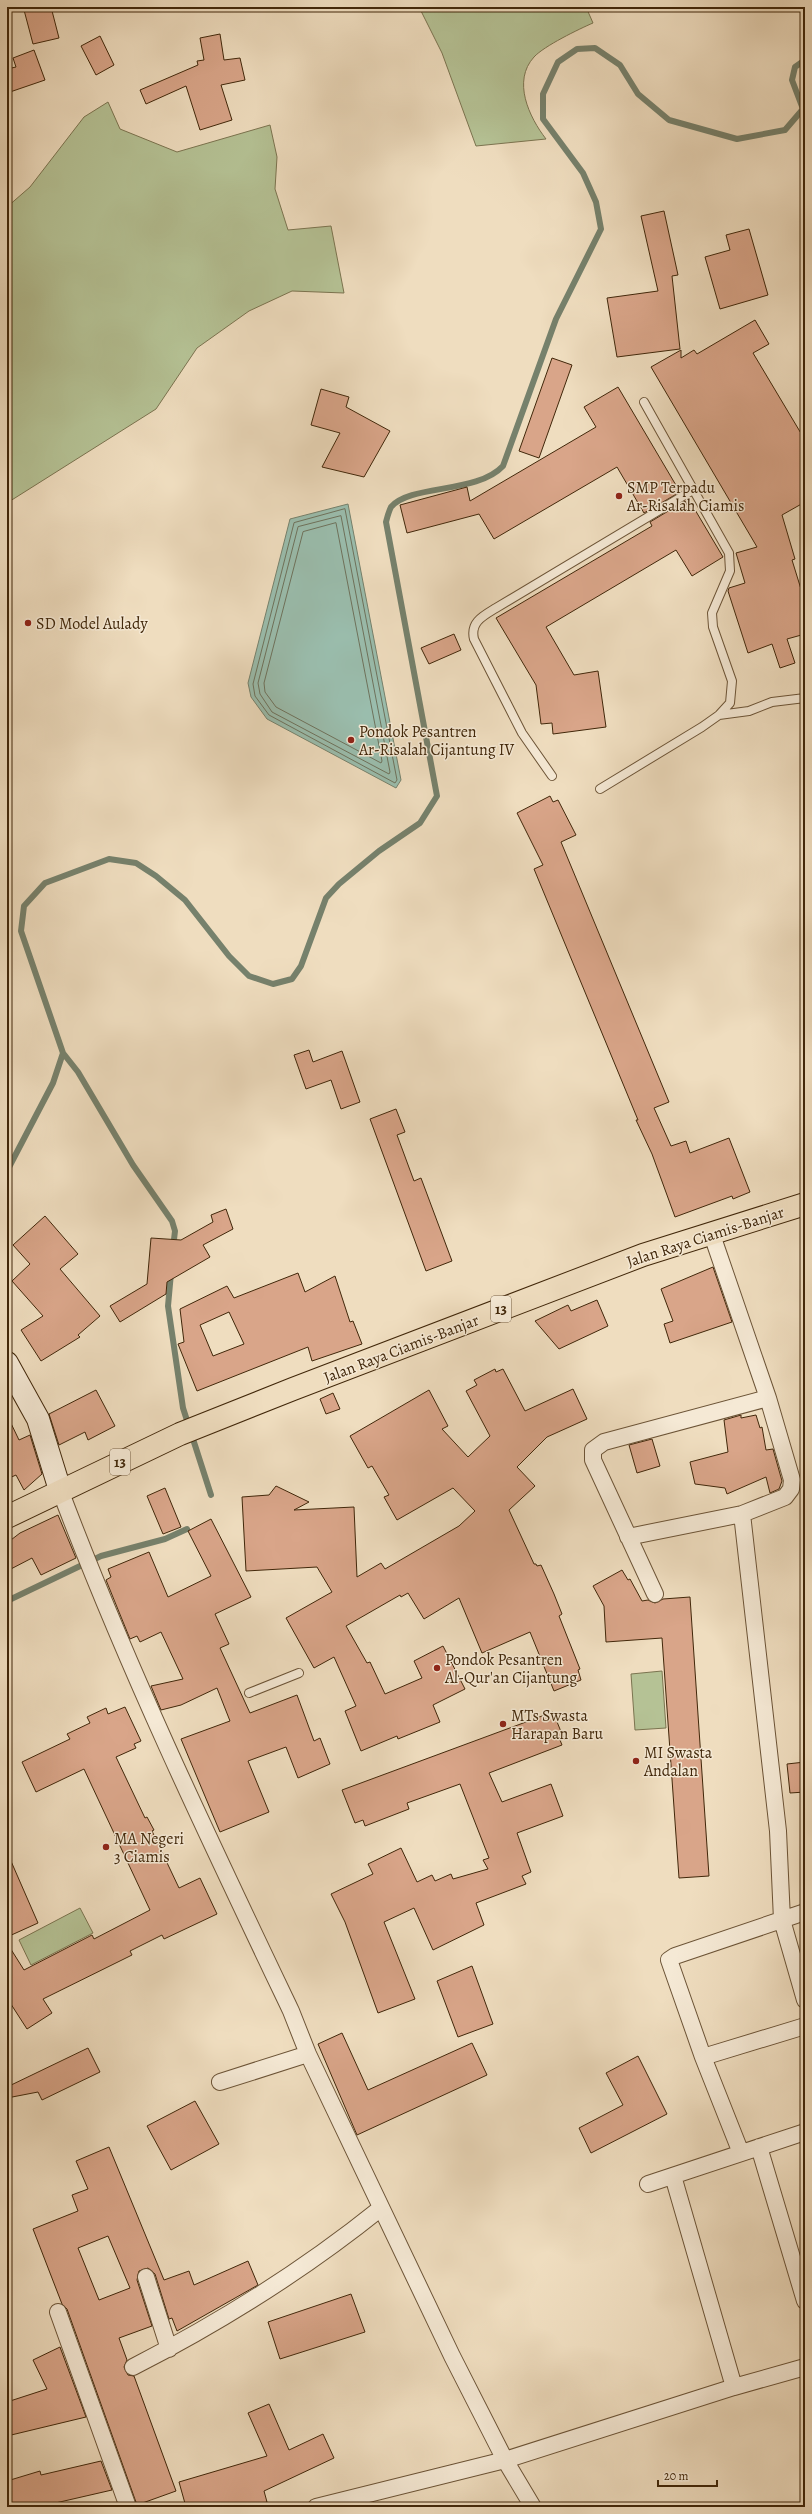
<svg xmlns="http://www.w3.org/2000/svg" width="812" height="2514" font-family="Alegreya,serif">
	<style>
		.green { fill: #b5c295; stroke: #7b7450 }
		.water { fill: #9abdad; stroke: #76816c }
		.lines { fill: none; stroke-linecap: round; stroke-linejoin: round }
		.shore { stroke: #6e725c; stroke-width: 1 }
		.stream { stroke: #76816c; stroke-width: 6 }
		.building { fill: #d9a589; stroke: #41270a; fill-rule: evenodd }
		.lane-casing { stroke: #6c5437; stroke-width: 10 }
		.street-casing { stroke: #6c5437; stroke-width: 18 }
		.secondary-casing { stroke: #41270a; stroke-width: 24 }
		.highway-casing { stroke: #41270a; stroke-width: 24 }
		.lane { stroke: #f5e9d5; stroke-width: 8 }
		.street { stroke: #f5e9d5; stroke-width: 16 }
		.secondary { stroke: #f5e9d5; stroke-width: 22 }
		.highway { stroke: #efddbf; stroke-width: 22 }
		.poi-dot { fill: #8f2418; stroke: #f5e9d5; stroke-width: 1.5 }
		.labels { text-anchor: middle; stroke-width: 3; stroke-linejoin: round; paint-order: stroke }
		.shield { fill: #f5e9d5; stroke: #776147; stroke-width: 1 }
		.shield-label { font-size: 15px; font-weight: bold; fill: #41270a }
		.poi-label { font-size: 16px; fill: #41270a; stroke: #f5e9d5; text-anchor: start }
		.street-label { font-size: 16px; fill: #41270a; stroke: #f5e9d5 }
	</style>
	<rect width="100%" height="100%" fill="#efddbf"/>
	<filter id="stains"><feTurbulence type="fractalNoise" baseFrequency=".005" numOctaves="4"/><feColorMatrix values="0 0 0 0 .2 0 0 0 0 .09 0 0 0 0 .02 0 0 0 .5 -.17"/></filter>
	<radialGradient id="worn" r=".72"><stop offset=".6" stop-color="#630" stop-opacity="0"/><stop offset="1" stop-color="#630" stop-opacity=".3"/></radialGradient>
	<path class="green" d="M419,7H586L593,23C579,29 544,46 534,57C512,81 529,117 546,139L476,146L442,53Z
		M108,102L120,129L177,152L270,125L277,157L275,189L288,230L331,226L344,293L292,291L249,311L197,348L156,409L7,503V207L30,187L84,117Z
		M662,1671L666,1728L635,1730L631,1674Z
		M80,1908L93,1933L31,1965L19,1940Z"/>
	<path class="water" d="M348,504L401,780L396,788L267,719L251,697L248,683L290,519Z"/>
	<g class="lines">
		<path class="shore" d="M345,509L397,780L395,783L269,715L255,696L253,684L294,523Z
			M341,516L390,772L389,774L272,712L260,694L258,683L298,527Z
			M336,523L382,761L381,763L276,707L265,692L264,683L303,532Z"/>
		<path class="stream" d="M63,1053L78,1072L133,1165L172,1221L175,1231L173,1248
			M7,1171L53,1083L63,1053L21,931L24,906L45,883L109,859L136,863L156,876L185,900L229,956L249,976L273,984L292,979L301,966L326,898L339,884L379,851L420,823L437,796L386,522C387,518 389,511 391,507C411,484 477,494 503,466L556,319L601,229L596,202L583,173L543,119V94L558,62L577,49L595,48L620,65L638,94L669,120L737,139L785,130L803,109L792,80L795,67L805,60
			M171,1273L168,1306L183,1408L211,1495
			M7,1601L101,1556L165,1539L187,1529"/>
	</g>
	<path class="building" d="M34,7H51L59,38L33,44L24,10Z
		M220,34L224,60L240,58L245,80L221,85L232,120L200,130L186,86L146,104L140,90L198,65L197,61L204,60L200,38Z
		M100,36L114,65L96,75L81,46Z
		M34,50L45,80L7,93V69L16,67L13,58Z
		M664,211L678,275L672,276L680,349L617,357L607,298L658,291L641,216Z
		M749,229L768,295L720,309L705,257L730,250L726,235Z
		M755,320L769,344L753,353L805,440V502L782,515L795,559L792,560L805,602V634L787,639L795,663L780,668L772,644L748,653L728,591L729,588L745,583L736,553L757,547L651,367L681,350V358L694,350L697,354Z
		M552,358L572,365L539,458L519,451Z
		M618,387L680,492L644,513L617,467L494,539L479,514L407,533L400,505L467,487L470,501L596,427L584,407Z
		M321,389L349,397L346,407L390,431L364,477L322,467L340,433L311,425Z
		M685,501L687,505L691,503L723,557L692,576L676,550L546,627L574,675L598,671L606,727L553,734L552,723L541,724L536,685L496,618L652,526L650,522Z
		M454,634L461,650L429,664L421,648Z
		M550,796L553,802L558,800L576,835L561,842L669,1102L654,1108L671,1146L686,1141L690,1153L729,1138L750,1192L733,1199L732,1196L675,1217L652,1154L636,1120H638L534,869L543,865L517,813Z
		M309,1050L313,1062L342,1051L360,1102L341,1109L331,1080L306,1089L294,1055Z
		M396,1109L405,1132L397,1135L414,1181L421,1178L452,1261L426,1271L370,1119Z
		M226,1209L233,1229L203,1245L210,1257L167,1282L166,1294L120,1322L110,1306L147,1284L151,1238L181,1240L213,1222L211,1215Z
		M45,1216L78,1254L60,1269L100,1316L78,1335L80,1337L41,1361L21,1330L43,1316L12,1281L30,1264L13,1245Z
		M713,1267L732,1322L670,1343L664,1324L673,1321L661,1289Z
		M298,1273L305,1292L335,1276L350,1322L353,1321L362,1344L312,1361L308,1347L197,1391L178,1344L184,1342L180,1309L227,1286L234,1298ZM229,1312L244,1344L213,1356L200,1325Z
		M597,1300L608,1326L559,1349L535,1321L568,1305L571,1311Z
		M495,1369L496,1372L503,1369L525,1411L573,1389L587,1419L547,1437L517,1467L535,1486L509,1510L534,1564H536L537,1566L541,1565L554,1594L562,1614L559,1616L580,1669L578,1670L581,1680L554,1691L530,1632L482,1653L459,1598L424,1619L408,1593L401,1597L400,1595L346,1626L367,1663L370,1662L385,1694L422,1678L414,1661L443,1646L465,1689L433,1705L440,1722L398,1739L397,1736L361,1751L345,1711L356,1706L334,1657L314,1668L286,1618L332,1592L317,1567L246,1571L242,1497L269,1495L276,1486L309,1502L294,1510L354,1507L357,1577L381,1563L385,1569L459,1526L475,1511L453,1488L397,1520L384,1497L389,1495L372,1466L368,1468L350,1436L429,1390L448,1426L442,1429L468,1457L490,1436L466,1391L477,1385L474,1380Z
		M96,1390L115,1426L88,1440L85,1432L59,1445L49,1414Z
		M333,1393L340,1409L326,1414L320,1399Z
		M7,1415L19,1440L30,1435L42,1474L24,1490L16,1475L7,1479Z
		M741,1415V1418L756,1415L760,1428L762,1427L766,1450L773,1449L782,1481L779,1489L770,1493L766,1477L727,1494L725,1488L695,1484L690,1462L728,1452L724,1420Z
		M652,1439L660,1466L637,1473L629,1445Z
		M165,1488L181,1527L163,1534L147,1496Z
		M58,1515L76,1558L41,1575L32,1558L7,1571V1543L20,1533Z
		M211,1519L251,1597L215,1614L229,1644L220,1648L250,1713L297,1695L314,1741L320,1738L330,1764L298,1778L286,1747L248,1761L269,1812L220,1832L181,1739L230,1721L217,1688L181,1705L161,1710L151,1686L183,1679L161,1632L140,1642L137,1636L130,1639L106,1580L111,1577L108,1569L149,1552L168,1597L211,1576L188,1531Z
		M622,1570L628,1580L630,1579L642,1601L648,1600L655,1603L663,1599L690,1597L709,1876L679,1878L662,1638L606,1642L604,1606L593,1586Z
		M125,1707L141,1741L134,1744L136,1748L116,1757L145,1818L147,1817L154,1830L152,1831L179,1888L200,1878L217,1914L164,1939L162,1935L130,1951L132,1955L43,1999L52,2013L27,2029L7,1998V1943L24,1970L92,1935L94,1939L150,1910L84,1769L36,1792L22,1762L70,1739L67,1734L90,1723L87,1717L106,1708L108,1714Z
		M553,1712L564,1739L560,1740L562,1745L489,1773L502,1802L551,1784L563,1816L517,1833L531,1872L522,1876L526,1884L476,1903L484,1925L433,1950L414,1908L384,1922L415,1999L378,2013L345,1922L331,1894L373,1874L368,1864L401,1848L417,1882L432,1875L435,1881L451,1874L453,1879L488,1869L483,1860L489,1858L460,1784L407,1803L409,1809L365,1826L363,1820L355,1823L342,1790Z
		M805,1762V1792L790,1793L787,1764Z
		M7,1852L38,1923L7,1937Z
		M472,1966L493,2024L458,2037L437,1981Z
		M342,2033L368,2090L472,2043L487,2075L357,2135L318,2044Z
		M88,2048L100,2072L42,2100L38,2092L7,2098V2087Z
		M638,2056L667,2114L591,2153L579,2128L623,2105L606,2073Z
		M195,2101L219,2144L171,2170L147,2126Z
		M109,2147L164,2280L189,2271L194,2285L248,2261L258,2285L177,2331L172,2318L169,2319L155,2274L148,2268L139,2271L137,2280L152,2326L119,2338L127,2360L124,2367L128,2375L134,2376L176,2491L137,2505L67,2309L62,2304L33,2229L78,2211L72,2195L88,2189L76,2161ZM108,2236L130,2288L99,2300L78,2248Z
		M351,2294L365,2332L280,2359L268,2322Z
		M60,2347L86,2417L7,2436V2402L47,2389L33,2360Z
		M269,2404L289,2450L323,2434L334,2458L264,2491L267,2502L250,2507H186L179,2482L267,2456L248,2413Z
		M101,2461L112,2490L38,2507H7V2481L40,2471L41,2475Z"/>
	<g class="lines">
		<g class="lane-casing">
			<path id="lane" d="M719,715L749,711L772,702L805,698
				M552,776L522,733L474,639C470,622 483,616 496,608L693,490
				M600,789L702,727L719,715L730,703L732,681L713,627L712,613L730,571L729,553L644,402
				M249,1693L299,1673"/>
		</g>
		<g class="street-casing">
			<path id="street" d="M60,1490C127,1668 209,1839 291,2011L308,2054L452,2356L505,2460L533,2507
				M742,1514L778,1831L782,1920L805,2000
				M628,1537L742,1514L785,1497L791,1489L792,1480L768,1398L711,1232
				M655,1594L593,1460V1450L604,1442L768,1398
				M703,2057L805,2026
				M220,2082L308,2054
				M759,2147L805,2301
				M741,2153L703,2057L669,1960L675,1956L805,1912
				M673,2176L734,2387
				M648,2184L805,2132
				M146,2277L169,2349
				M58,2312L128,2507
				M133,2367C221,2322 304,2270 381,2208
				M316,2507L505,2460L734,2387L805,2367"/>
		</g>
		<g class="secondary-casing">
			<path id="secondary" d="M7,1363L38,1419L60,1490"/>
		</g>
		<g class="highway-casing">
			<path id="highway" d="M7,1517L180,1434L293,1389L643,1255L805,1204"/>
		</g>
		<use href="#lane" class="lane"/>
		<use href="#street" class="street"/>
		<use href="#secondary" class="secondary"/>
		<use href="#highway" class="highway"/>
	</g>
	<g class="poi-dot">
		<circle cx="619" cy="496" r="4"/>
		<circle cx="28" cy="623" r="4"/>
		<circle cx="351" cy="740" r="4"/>
		<circle cx="437" cy="1668" r="4"/>
		<circle cx="503" cy="1724" r="4"/>
		<circle cx="636" cy="1761" r="4"/>
		<circle cx="106" cy="1847" r="4"/>
	</g>
	<g class="labels">
		<g class="shield">
			<rect x="491" y="1296" width="20" height="26" rx="3"/>
			<rect x="110" y="1449" width="20" height="26" rx="3"/>
		</g>
		<g class="shield-label">
			<text x="501" y="1314">13</text>
			<text x="120" y="1467">13</text>
		</g>
		<g class="poi-label">
			<text x="627" y="493">SMP Terpadu<tspan x="627" dy="18">Ar-Risalah Ciamis</tspan></text>
			<text x="36" y="629">SD Model Aulady</text>
			<text x="359" y="737">Pondok Pesantren<tspan x="359" dy="18">Ar-Risalah Cijantung IV</tspan></text>
			<text x="445" y="1665">Pondok Pesantren<tspan x="445" dy="18">Al-Qur'an Cijantung</tspan></text>
			<text x="511" y="1721">MTs Swasta<tspan x="511" dy="18">Harapan Baru</tspan></text>
			<text x="644" y="1758">MI Swasta<tspan x="644" dy="18">Andalan</tspan></text>
			<text x="114" y="1844">MA Negeri<tspan x="114" dy="18">3 Ciamis</tspan></text>
		</g>
		<g class="street-label">
			<text transform="translate(705 1236) rotate(-18)" y="6">Jalan Raya Ciamis-Banjar</text>
			<text transform="translate(401 1348) rotate(-21)" y="6">Jalan Raya Ciamis-Banjar</text>
		</g>
	</g>
	<rect width="812" height="2514" fill="none" stroke="#efddbf" stroke-width="24"/>
	<rect x="8" y="8" width="796" height="2498" fill="none" stroke="#41270a" stroke-width="2"/>
	<rect x="12" y="12" width="788" height="2490" fill="none" stroke="#41270a"/>
	<path d="M658 2480v6h59v-6" fill="none" stroke="#41270a" stroke-width="2"/>
	<text x="664" y="2480" font-size="12" fill="#41270a" stroke="#f5e9d5" stroke-width="3" paint-order="stroke">20 m</text>
	<rect width="100%" height="100%" filter="url(#stains)"/>
	<rect width="100%" height="100%" fill="url(#worn)"/>
</svg>
